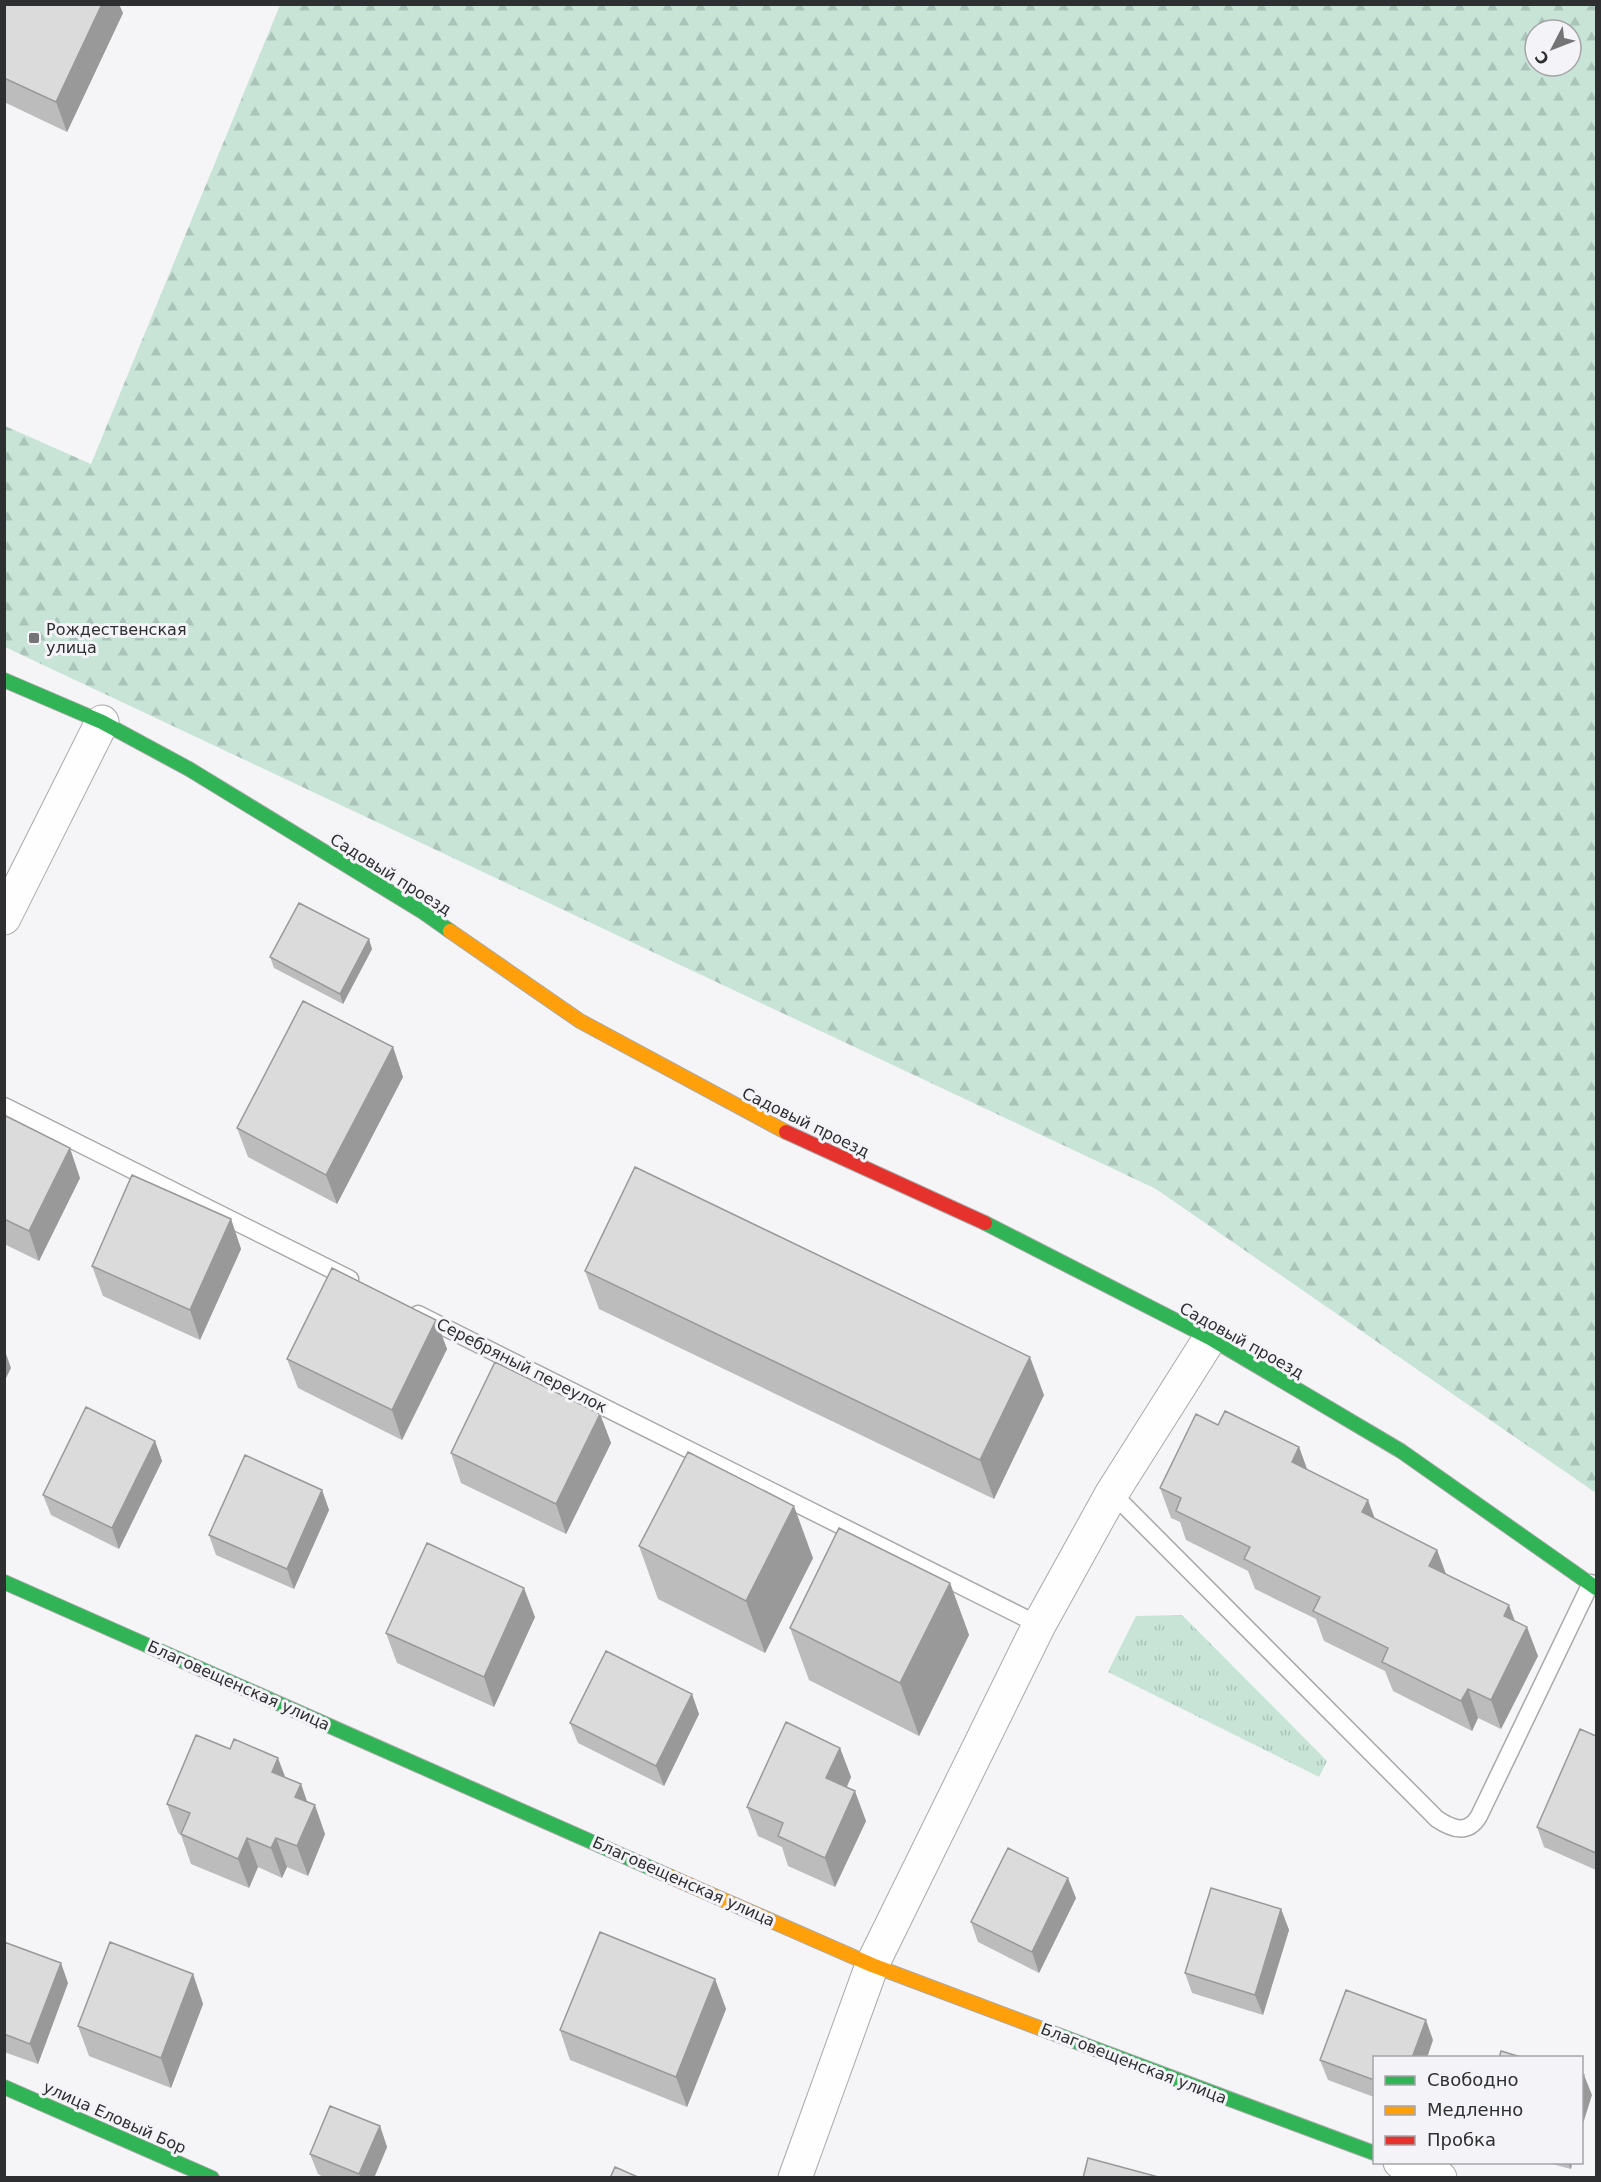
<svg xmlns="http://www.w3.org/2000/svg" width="1601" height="2182" font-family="'DejaVu Sans',sans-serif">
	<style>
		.grass { fill: url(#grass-tufts) }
		.forest { fill: url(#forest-firs); fill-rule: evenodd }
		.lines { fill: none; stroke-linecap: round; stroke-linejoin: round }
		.lane-casing { stroke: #a9a9aa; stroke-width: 19 }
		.street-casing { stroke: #a9a9aa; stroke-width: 35 }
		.fast-casing { stroke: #a9a9aa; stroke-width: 16 }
		.slow-casing { stroke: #a9a9aa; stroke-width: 16 }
		.jam-casing { stroke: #a9a9aa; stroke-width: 16 }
		.lane { stroke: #fefefe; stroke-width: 16 }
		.street { stroke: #fefefe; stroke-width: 33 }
		.fast { stroke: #30b455; stroke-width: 14 }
		.slow { stroke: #ff9f0a; stroke-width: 14 }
		.jam { stroke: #e5322d; stroke-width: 14 }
		.wall { fill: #bcbcbc }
		.shaded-wall { fill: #999 }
		.building { fill: #dbdbdb; stroke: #999; stroke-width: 1.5 }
		.poi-dot { fill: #747476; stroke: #f4f4f8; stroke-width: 2 }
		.labels { text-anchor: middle; stroke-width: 6; stroke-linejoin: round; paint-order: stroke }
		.poi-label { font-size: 16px; fill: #2e2f30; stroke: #f4f4f8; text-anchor: start }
		.street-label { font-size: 16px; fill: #2e2f30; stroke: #f4f4f8 }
	</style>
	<defs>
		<pattern id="grass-tufts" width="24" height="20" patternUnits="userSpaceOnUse" patternTransform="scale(1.5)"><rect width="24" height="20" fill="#c7e4d7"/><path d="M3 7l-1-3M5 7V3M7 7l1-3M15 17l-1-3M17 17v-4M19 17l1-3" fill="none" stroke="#abc4b9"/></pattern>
		<pattern id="forest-firs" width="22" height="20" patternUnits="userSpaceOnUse" patternTransform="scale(1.5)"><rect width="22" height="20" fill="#c7e4d7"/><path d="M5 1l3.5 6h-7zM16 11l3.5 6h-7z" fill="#abc4b9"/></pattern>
	</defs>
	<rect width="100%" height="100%" fill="#f5f5f7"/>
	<path class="grass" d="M1182,1615L1327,1761L1319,1777L1108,1672L1136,1616Z"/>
	<path class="forest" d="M280,5H1596V1493L1156,1189L5,647V426L91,464ZM1535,30H1571V66H1535Z"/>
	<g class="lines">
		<g class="lane-casing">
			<path id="lane" d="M4,1106L350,1279
				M418,1314L1039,1625
				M1112,1493L1437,1819C1452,1829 1468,1835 1479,1816L1591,1583"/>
		</g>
		<g class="street-casing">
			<path id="street" d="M4,918L102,722
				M1400,2162L1440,2178
				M795,2178L872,1965L1039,1625L1112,1493L1210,1338"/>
		</g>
		<g class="fast-casing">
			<path id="fast" d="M4,680L102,722L189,769L423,912L450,931
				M985,1223L1210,1338L1401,1451L1596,1588
				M4,1582L671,1877
				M1050,2032L1374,2153
				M4,2087L212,2178"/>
		</g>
		<g class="slow-casing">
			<path id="slow" d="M450,931L580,1021L786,1132
				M671,1877L872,1965L1050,2032"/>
		</g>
		<g class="jam-casing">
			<path id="jam" d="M786,1132L985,1223"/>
		</g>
		<use href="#lane" class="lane"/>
		<use href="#street" class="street"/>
		<use href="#fast" class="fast"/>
		<use href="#slow" class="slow"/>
		<use href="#jam" class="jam"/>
	</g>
	<path class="wall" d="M4,4L123,13L67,132L4,102Z
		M372,949L343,1004L274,968L270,957Z
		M393,1047L403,1077L337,1204L248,1157L237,1128Z
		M4,1115L80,1178L39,1261L4,1244Z
		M231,1219L241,1249L200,1340L103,1296L92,1266Z
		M585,1271L1044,1395L994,1499L599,1309Z
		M436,1320L447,1349L402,1440L298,1388L287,1359Z
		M600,1414L611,1443L566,1534L461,1483L451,1453Z
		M1218,1425L1299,1447L1307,1470L1375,1519L1437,1550L1446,1574L1515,1621L1538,1656L1501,1729L1478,1718L1472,1731L1393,1691L1385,1671L1324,1641L1316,1619L1255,1589L1248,1571L1186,1540L1180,1522L1171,1518L1160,1488Z
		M155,1441L162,1461L119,1549L51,1515L43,1495Z
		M322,1490L329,1510L294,1589L216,1555L209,1535Z
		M639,1546L813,1558L765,1653L658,1599Z
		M950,1583L969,1635L919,1736L809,1680L790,1628Z
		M535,1617L494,1707L397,1663L386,1633Z
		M699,1714L664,1786L578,1743L570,1723Z
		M1596,1736V1870L1544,1847L1537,1827Z
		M840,1748L851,1777L847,1787L866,1821L835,1887L788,1866L782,1847L758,1836L747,1807Z
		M285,1777L301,1784L307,1802L325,1834L308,1876L287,1867L282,1878L258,1867L249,1888L191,1864L181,1835L178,1833L167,1804Z
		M1076,1898L1039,1973L978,1942L971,1922Z
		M1281,1909L1289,1930L1263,2015L1192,1993L1185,1973Z
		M4,1942L68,1983L38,2064L4,2052Z
		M193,1974L203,2004L171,2088L89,2056L78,2026Z
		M715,1979L726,2009L687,2107L570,2060L560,2030Z
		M1433,2040L1374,2058V2097L1328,2080L1320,2060Z
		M380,2126L387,2147L374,2178H325L318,2174L310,2154Z
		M1548,2163H1572L1571,2169Z"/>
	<path class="shaded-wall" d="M102,4H119L123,13L67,132L56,102Z
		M369,939L372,949L343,1004L340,994Z
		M393,1047L403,1077L337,1204L326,1175Z
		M70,1148L80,1178L39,1261L29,1231Z
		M231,1219L241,1249L200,1340L190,1310Z
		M436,1320L447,1349L402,1440L392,1410Z
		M4,1348L11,1368L4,1382Z
		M1030,1357L1044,1395L994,1499L980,1460Z
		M600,1414L611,1443L566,1534L556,1504Z
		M155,1441L162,1461L119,1549L112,1528Z
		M1299,1447L1310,1477L1292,1462Z
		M322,1490L329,1510L294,1589L287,1569Z
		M1368,1500L1379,1530L1362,1512Z
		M794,1506L813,1558L765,1653L746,1601Z
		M1437,1550L1448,1580L1429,1566Z
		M950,1583L969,1635L919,1736L900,1683Z
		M524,1588L535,1617L494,1707L484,1677Z
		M1509,1605L1520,1635L1504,1616Z
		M1527,1627L1538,1656L1501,1729L1491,1700Z
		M1468,1689L1478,1718L1472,1731L1461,1701Z
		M692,1694L699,1714L664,1786L656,1766Z
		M840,1748L851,1777L837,1808L826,1778Z
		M278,1758L289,1787L272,1772Z
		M301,1784L311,1813L315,1805L325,1834L308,1876L297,1846L295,1797Z
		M855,1791L866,1821L835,1887L825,1858Z
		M247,1838L258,1867L249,1888L238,1859Z
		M276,1838L287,1867L282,1878L271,1848Z
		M1068,1878L1076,1898L1039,1973L1032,1952Z
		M1281,1909L1289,1930L1263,2015L1255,1995Z
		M61,1963L68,1983L38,2064L30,2044Z
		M193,1974L203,2004L171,2088L161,2058Z
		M715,1979L726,2009L687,2107L676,2077Z
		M1426,2020L1433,2040L1427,2058H1412Z
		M1584,2075L1592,2095L1581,2130V2084Z
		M380,2126L387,2147L374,2178H361L359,2174Z
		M1568,2163H1572L1571,2169Z"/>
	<path class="building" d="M4,4H102L56,102L4,78Z
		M299,903L369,939L340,994L270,957Z
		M303,1001L393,1047L326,1175L237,1128Z
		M4,1115L70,1148L29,1231L4,1219Z
		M635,1167L1030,1357L980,1460L585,1271Z
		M132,1175L231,1219L190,1310L92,1266Z
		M332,1268L436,1320L392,1410L287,1359Z
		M495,1362L600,1414L556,1504L451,1453Z
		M86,1407L155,1441L112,1528L43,1495Z
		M1225,1411L1299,1447L1292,1462L1368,1500L1362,1512L1437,1550L1429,1566L1509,1605L1504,1616L1527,1627L1491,1700L1468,1689L1461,1701L1382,1662L1388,1648L1313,1611L1320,1597L1244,1559L1250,1547L1176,1511L1181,1498L1160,1488L1196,1414L1218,1425Z
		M688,1452L794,1506L746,1601L639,1546Z
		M245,1455L322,1490L287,1569L209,1535Z
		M839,1528L950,1583L900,1683L790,1628Z
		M427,1543L524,1588L484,1677L386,1633Z
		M606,1651L692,1694L656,1766L570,1723Z
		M786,1722L840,1748L826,1778L855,1791L825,1858L778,1836L783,1823L747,1807Z
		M1580,1729L1596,1736V1853L1537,1827Z
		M196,1735L230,1749L234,1739L278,1758L272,1772L301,1784L295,1797L315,1805L297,1846L276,1838L271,1848L247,1838L238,1859L181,1834L190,1813L167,1804Z
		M1008,1848L1068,1878L1032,1952L971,1922Z
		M1211,1888L1281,1909L1255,1995L1185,1973Z
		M600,1932L715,1979L676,2077L560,2030Z
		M4,1942L61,1963L30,2044L4,2034Z
		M110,1942L193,1974L161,2058L78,2026Z
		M1346,1990L1426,2020L1412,2058H1374V2080L1320,2060Z
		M1501,2051L1524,2058H1499Z
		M1581,2074L1584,2075L1581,2084Z
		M330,2106L380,2126L359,2174L310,2154Z
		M1088,2158L1162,2178H1083Z
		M615,2167L640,2178H610Z"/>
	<rect class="poi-dot" x="28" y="632" width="12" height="12" rx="3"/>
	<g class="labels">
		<g class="poi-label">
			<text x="46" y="635">Рождественская<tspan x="46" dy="18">улица</tspan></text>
		</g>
		<g class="street-label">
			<text transform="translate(391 874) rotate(32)" y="6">Садовый проезд</text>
			<text transform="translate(806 1122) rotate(26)" y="6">Садовый проезд</text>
			<text transform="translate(1242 1340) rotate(29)" y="6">Садовый проезд</text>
			<text transform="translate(522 1365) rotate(27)" y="6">Серебряный переулок</text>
			<text transform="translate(239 1685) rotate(24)" y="6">Благовещенская улица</text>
			<text transform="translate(684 1881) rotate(24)" y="6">Благовещенская улица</text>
			<text transform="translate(1134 2063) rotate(21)" y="6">Благовещенская улица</text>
			<text transform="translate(115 2117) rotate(24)" y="6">улица Еловый Бор</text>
		</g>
	</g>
	<rect width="1601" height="2182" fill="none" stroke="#2e2f30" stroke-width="12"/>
	<rect x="1373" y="2056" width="210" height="108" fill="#f4f4f8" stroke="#a5a5a8" stroke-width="1.5"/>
	<rect x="1385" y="2076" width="30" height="9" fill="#30b455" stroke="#a5a5a8" stroke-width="1.5"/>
	<text x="1427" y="2086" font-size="18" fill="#2e2f30">Свободно</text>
	<rect x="1385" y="2106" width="30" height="9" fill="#ff9f0a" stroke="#a5a5a8" stroke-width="1.5"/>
	<text x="1427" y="2116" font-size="18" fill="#2e2f30">Медленно</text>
	<rect x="1385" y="2136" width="30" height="9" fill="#e5322d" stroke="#a5a5a8" stroke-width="1.5"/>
	<text x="1427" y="2146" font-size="18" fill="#2e2f30">Пробка</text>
	<g transform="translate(1553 48) rotate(228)"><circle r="28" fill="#f4f4f8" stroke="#a5a5a8" stroke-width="1.5"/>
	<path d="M0-4.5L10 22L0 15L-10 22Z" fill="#747476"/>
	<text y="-9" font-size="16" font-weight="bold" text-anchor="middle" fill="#2e2f30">С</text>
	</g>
</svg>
